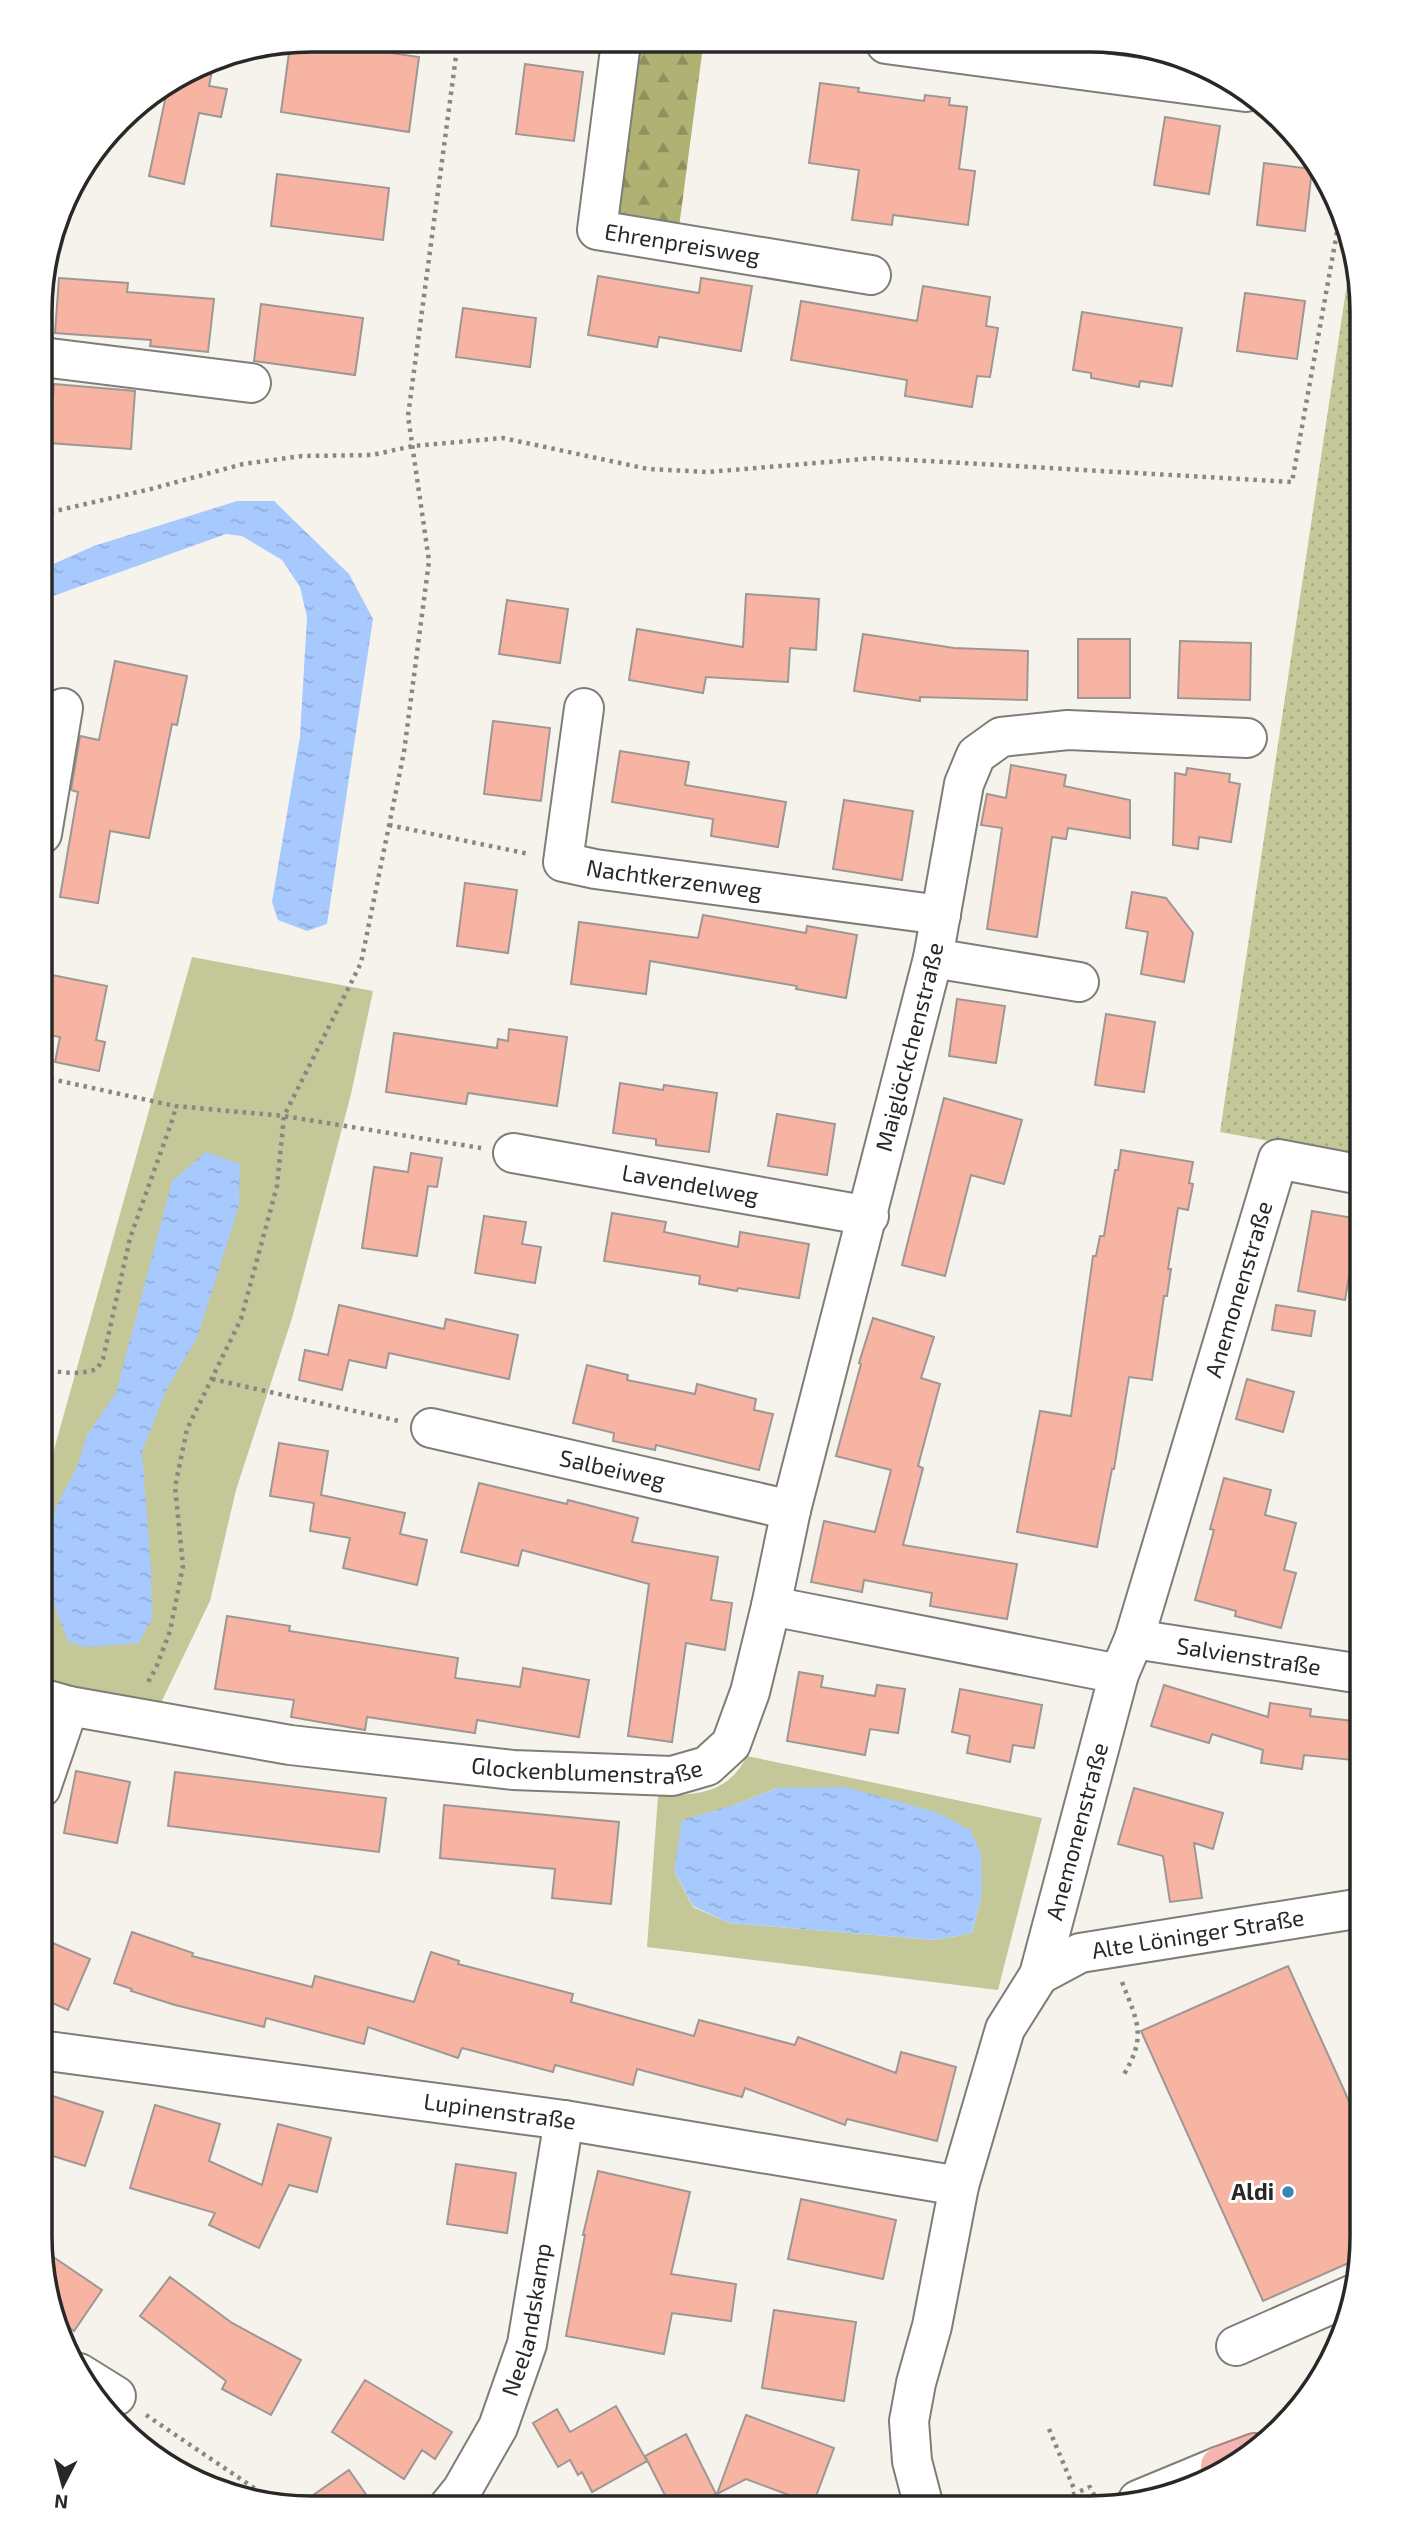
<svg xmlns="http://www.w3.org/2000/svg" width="1403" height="2548" font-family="'Exo 2',sans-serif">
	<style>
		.grass { fill: url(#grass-dots) }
		.forest { fill: url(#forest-firs) }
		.park { fill: #c4c797; fill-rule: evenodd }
		.water { fill: url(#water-ripples) }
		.building { fill: #f8b4a3; stroke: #9e9795; stroke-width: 2 }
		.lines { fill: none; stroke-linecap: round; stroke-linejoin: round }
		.minor-casing { stroke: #7e7d77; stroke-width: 42 }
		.highway-casing { stroke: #ac847f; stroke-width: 42 }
		.path { stroke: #888782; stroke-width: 4.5; stroke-dasharray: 3.5 5; stroke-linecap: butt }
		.minor { stroke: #fff; stroke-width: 38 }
		.highway { stroke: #f2b5af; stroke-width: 38 }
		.poi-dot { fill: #3986b9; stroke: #fff; stroke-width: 2.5 }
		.labels { text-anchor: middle; stroke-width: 6; stroke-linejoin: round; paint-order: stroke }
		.street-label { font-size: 23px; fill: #292826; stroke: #fff }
		.poi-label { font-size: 23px; font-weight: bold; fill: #292826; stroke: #fff; text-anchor: end }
		.rim { fill: none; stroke: #292826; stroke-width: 3.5 }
	</style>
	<defs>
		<pattern id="grass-dots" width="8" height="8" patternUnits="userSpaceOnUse" patternTransform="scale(1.75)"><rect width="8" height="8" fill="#c4c797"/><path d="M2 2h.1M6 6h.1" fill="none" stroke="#a8ab82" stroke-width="1.8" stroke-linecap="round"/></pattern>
		<pattern id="forest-firs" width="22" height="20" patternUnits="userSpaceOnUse" patternTransform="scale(1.75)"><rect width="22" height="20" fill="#afb273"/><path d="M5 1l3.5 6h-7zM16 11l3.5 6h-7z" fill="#8e915e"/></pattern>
		<pattern id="water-ripples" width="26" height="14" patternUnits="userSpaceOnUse" patternTransform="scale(1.75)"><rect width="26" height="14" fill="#a7c9fe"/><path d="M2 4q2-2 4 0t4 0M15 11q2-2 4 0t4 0" fill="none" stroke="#90adda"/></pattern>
	</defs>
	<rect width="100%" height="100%" fill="#f5f3ec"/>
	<path class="grass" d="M1352,250L1363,312L1362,1158L1220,1132Z"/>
	<path class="forest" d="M627,42H674L703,46L679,227L607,216Z"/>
	<path class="park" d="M192,957L373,991L351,1094L293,1315L236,1490L210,1601L158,1709L41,1685V1496Z
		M747,1756L1042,1818L998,1990L647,1947L658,1796C697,1794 727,1795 747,1756ZM777,1788L982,1894L972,1933L935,1940L729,1923L693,1907L674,1871L734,1805Z"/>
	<path class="water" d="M237,501H274L349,574L373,619L327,924L307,931L278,920L272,902L300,737L307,617L300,587L282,560L242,536L226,534L42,600V569L94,546Z
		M206,1152L240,1164L239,1206L197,1338L166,1390L142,1452L151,1568L152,1618L139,1643L84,1647L68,1641L55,1608L50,1558L55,1509L77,1467L87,1435L116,1393L172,1181Z
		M845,1787L936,1812L970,1830L981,1853L982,1894L972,1933L935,1940L729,1923L693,1906L674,1871L682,1820L734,1805L777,1788Z"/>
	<path class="building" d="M317,40L343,44V46L419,57L409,132L281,112L290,45Z
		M214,60L209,86L227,89L221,117L199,113L184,184L149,176L168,86L208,61Z
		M525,64L583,72L574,141L516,134Z
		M820,83L859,88L858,92L924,101L925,95L950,98L949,105L967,107L959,169L975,171L968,225L893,215L892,225L852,220L859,170L809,163Z
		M1165,117L1220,126L1209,194L1154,185Z
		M1264,163L1312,169L1305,231L1257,225Z
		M277,174L389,188L383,240L271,226Z
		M598,276L699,293L701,278L752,286L741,351L659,337L657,347L588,335Z
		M59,278L128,283L127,292L214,299L208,352L150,346L151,340L55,333Z
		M923,286L990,297L986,326L998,328L990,377L977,376L972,407L905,396L907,380L791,360L801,301L917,321Z
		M1245,293L1305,301L1297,359L1237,351Z
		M261,304L363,318L355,375L254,361Z
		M463,308L536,318L530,367L456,357Z
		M1082,312L1182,328L1172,386L1140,381L1139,387L1091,378V373L1073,370Z
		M54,384L135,391L131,449L49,443Z
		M746,594L819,599L816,650L790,648L788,682L706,677L703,693L629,680L637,629L743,647Z
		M507,600L568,609L560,663L499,654Z
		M863,634L954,648L1028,651L1027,700L920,697V701L854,691Z
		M1078,639H1130V698H1078Z
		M1180,641L1251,643L1250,700L1178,698Z
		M115,661L187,676L177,725L172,724L149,838L110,831L98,903L60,897L78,792L71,790L80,736L99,740Z
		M493,721L550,728L541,801L484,794Z
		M620,751L689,762L685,785L786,802L778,847L711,836L713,819L612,802Z
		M1011,765L1066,775L1064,786L1130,800V838L1068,828L1066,839L1052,837L1037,937L987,929L1002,828L981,825L987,794L1006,798Z
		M1187,768L1230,774L1229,782L1240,784L1231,842L1199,837L1198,849L1173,845L1175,773L1186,775Z
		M844,800L913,811L902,880L833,869Z
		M465,883L517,890L508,953L457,946Z
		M1132,892L1166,898L1193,933L1184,982L1141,974L1148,932L1126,928Z
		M703,915L806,933L807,926L857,935L846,998L796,989L797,986L650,961L646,994L571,984L579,922L698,938Z
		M42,973L107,986L96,1040L105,1042L99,1071L55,1062L60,1037L42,1034Z
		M957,999L1005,1006L996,1063L949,1056Z
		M1106,1014L1155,1022L1144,1092L1095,1085Z
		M509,1029L567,1037L557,1106L468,1093L466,1104L386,1092L394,1033L497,1048L498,1039L508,1041Z
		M620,1083L663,1090L664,1085L717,1093L709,1152L656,1145V1139L613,1133Z
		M944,1098L1022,1120L1004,1184L971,1175L945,1276L902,1265Z
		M777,1114L835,1124L827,1175L768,1166Z
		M1121,1150L1193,1162L1189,1183L1193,1184L1188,1210L1178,1208L1168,1269H1171L1167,1296H1164L1152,1380L1129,1377L1114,1469H1112L1097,1547L1017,1532L1040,1411L1071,1416L1093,1256H1096L1100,1236H1104L1115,1170H1118Z
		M411,1153L442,1158L437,1187L428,1186L417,1256L362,1248L374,1167L408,1172Z
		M1312,1211L1359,1219L1345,1300L1298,1291Z
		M612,1213L666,1222L664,1232L738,1247L740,1232L809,1244L799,1298L738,1288L737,1291L699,1284L700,1276L604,1261Z
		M484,1216L526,1222L522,1244L541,1247L535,1283L475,1273Z
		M339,1305L444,1329L446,1319L518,1335L509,1379L389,1353L386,1368L349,1360L342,1390L299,1380L305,1350L328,1355Z
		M1276,1305L1315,1311L1311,1336L1272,1330Z
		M873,1318L934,1337L921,1378L940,1384L918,1466L923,1468L903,1545L1017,1564L1007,1619L930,1606L932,1593L864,1580L862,1592L811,1582L824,1521L875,1532L891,1470L836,1456L861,1364L859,1363Z
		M587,1365L628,1375L627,1380L695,1394L697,1384L756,1399L754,1410L773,1414L759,1470L656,1445L655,1450L613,1441L614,1433L573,1423Z
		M1247,1379L1294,1392L1283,1432L1236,1419Z
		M279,1443L328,1451L321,1495L405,1513L400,1534L427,1540L417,1585L343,1568L350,1538L310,1531L314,1503L270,1496Z
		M1224,1478L1271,1490L1265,1515L1296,1523L1284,1570L1296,1573L1281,1628L1235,1616L1236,1611L1195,1600L1214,1530L1210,1529Z
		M479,1483L567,1504L568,1500L638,1518L632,1542L718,1557L711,1600L732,1603L725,1650L686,1643L672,1742L628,1736L649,1584L522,1550L518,1566L461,1552Z
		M227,1616L290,1626L289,1631L458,1658L455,1678L520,1687L523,1668L589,1680L579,1737L477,1720L475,1733L367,1717L365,1730L291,1717L294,1700L215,1689Z
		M799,1672L823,1676L821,1687L875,1696L877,1685L905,1689L898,1733L870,1729L865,1755L787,1741Z
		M1164,1685L1268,1717L1270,1703L1311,1709L1310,1716L1362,1722V1761L1304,1755L1302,1769L1261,1763L1263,1750L1212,1734L1209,1743L1151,1726Z
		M960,1689L1042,1705L1034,1748L1013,1745L1010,1762L967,1753L970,1736L952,1732Z
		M76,1771L130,1782L117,1843L64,1833Z
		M175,1772L386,1798L379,1852L168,1826Z
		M1134,1788L1223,1813L1213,1849L1194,1843L1202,1898L1170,1902L1163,1856L1118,1844Z
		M444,1805L619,1822L611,1904L552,1898L555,1869L440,1858Z
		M132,1932L193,1953L192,1956L312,1987L315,1976L414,2002L431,1952L459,1961L458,1964L573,1994L571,2002L694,2036L699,2020L795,2045L798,2037L896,2073L901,2052L956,2067L937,2141L847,2119L845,2125L745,2088L742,2097L637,2069L633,2085L555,2065L553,2072L462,2048L458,2058L368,2027L364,2044L266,2018L264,2027L175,2005L131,1991L132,1989L114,1983Z
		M41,1938L90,1959L68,2010L41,1998Z
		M1288,1966L1362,2130V2257L1263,2301L1141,2031Z
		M40,2092L103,2112L85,2166L40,2152Z
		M155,2105L220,2124L209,2161L262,2185L278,2124L331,2138L317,2192L289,2185L259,2248L209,2225L215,2213L130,2188Z
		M456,2164L516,2173L507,2233L447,2224Z
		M598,2171L690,2192L671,2274L736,2284L731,2321L672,2313L664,2354L566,2336L585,2235H583Z
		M801,2199L896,2220L883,2279L788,2259Z
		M43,2250L102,2290L74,2331L54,2317Z
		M170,2277L232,2323L301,2360L271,2415L222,2389L226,2381L140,2316Z
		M774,2310L856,2322L844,2401L762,2388Z
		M365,2380L452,2432L435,2459L422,2450L404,2479L332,2432Z
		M616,2406L647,2461L592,2492L582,2472L578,2475L570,2460L558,2467L533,2423L557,2409L570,2432Z
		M746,2415L834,2448L813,2504L746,2479L717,2494Z
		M686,2434L716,2494L692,2507H671L645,2456Z
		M349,2470L374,2506L299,2505Z"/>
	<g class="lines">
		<g class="minor-casing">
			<g id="minor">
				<path id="s1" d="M621,42L597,230L871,275"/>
				<path d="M886,44L1246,92"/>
				<path d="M42,357L251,383"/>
				<path id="s2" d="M584,708L563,862L595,869L941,915"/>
				<path d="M42,834L63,708"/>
				<path d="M933,958L1079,982"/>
				<path id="s3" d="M513,1153L869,1216"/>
				<path id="s4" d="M431,1428L791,1510"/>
				<path id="s5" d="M771,1606L791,1510L933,958L964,784L976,755L1001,737L1068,730L1247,738"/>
				<path id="s6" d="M1134,1639L1362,1674"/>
				<path id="s7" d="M69,1706L290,1745L513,1770L672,1776L707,1766L731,1744L750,1692L771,1606L1119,1674"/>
				<path d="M41,1788L69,1706L41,1698"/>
				<path id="s8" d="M1039,1975L1080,1953L1362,1908"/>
				<path id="s9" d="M40,2050L564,2120L959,2186"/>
				<path d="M1236,2346L1354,2294"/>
				<path d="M79,2373L116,2396"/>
				<path d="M1138,2500L1220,2466L1221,2470"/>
				<path id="s10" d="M449,2506L462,2490L498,2427L527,2344L564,2120"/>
				<path id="s11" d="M924,2507L912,2461L909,2421L916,2383L932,2326L959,2186L1005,2029L1039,1975L1119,1674L1134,1639L1278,1159L1362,1175"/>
			</g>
		</g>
		<g class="highway-casing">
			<path id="highway" d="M1220,2466L1255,2453"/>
		</g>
		<path class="path" d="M458,41L408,416L429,561L404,752L361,963L284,1116L481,1148
			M42,514L151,489L243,464L302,456L372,455L413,446L503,438L648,469L708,472L876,458L1292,482L1341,210
			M389,825L529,854
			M42,1077L175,1106L284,1116L277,1186L241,1319L187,1429L175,1487L183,1566L170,1631L156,1668L147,1684
			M41,1369C61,1372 77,1376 97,1369L103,1359L130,1238L174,1115L175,1106
			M212,1379L399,1421
			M1122,1982C1138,2023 1147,2036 1123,2076
			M146,2415L257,2490L269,2503
			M1049,2429L1075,2491
			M1041,2508L1090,2487L1100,2506"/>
		<use href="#minor" class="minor"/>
		<use href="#highway" class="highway"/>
	</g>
	<circle class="poi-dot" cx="1288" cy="2192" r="7"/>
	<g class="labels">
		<g class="street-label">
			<text dy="8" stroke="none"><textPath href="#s1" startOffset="276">Ehrenpreisweg</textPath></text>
			<text dy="8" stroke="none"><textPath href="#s2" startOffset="268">Nachtkerzenweg</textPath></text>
			<text dy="8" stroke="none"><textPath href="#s5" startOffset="576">Maiglöckchenstraße</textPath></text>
			<text dy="8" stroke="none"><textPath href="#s3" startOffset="180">Lavendelweg</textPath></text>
			<text dy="8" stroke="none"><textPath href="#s11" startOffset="1270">Anemonenstraße</textPath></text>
			<text dy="8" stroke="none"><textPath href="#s4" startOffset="186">Salbeiweg</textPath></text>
			<text dy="8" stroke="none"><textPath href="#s6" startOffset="116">Salvienstraße</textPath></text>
			<text dy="8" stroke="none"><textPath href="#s7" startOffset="523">Glockenblumenstraße</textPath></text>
			<text dy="8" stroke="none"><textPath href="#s11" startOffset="704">Anemonenstraße</textPath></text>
			<text dy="8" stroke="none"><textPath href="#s8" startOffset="166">Alte Löninger Straße</textPath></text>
			<text dy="8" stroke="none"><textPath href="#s9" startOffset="464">Lupinenstraße</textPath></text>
			<text dy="8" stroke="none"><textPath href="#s10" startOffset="205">Neelandskamp</textPath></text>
		</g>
		<g class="poi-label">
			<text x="1274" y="2200">Aldi</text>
		</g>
	</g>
	<path d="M0 0H1403V2548H0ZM312 52H1090A260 260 0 0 1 1350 312V2236A260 260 0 0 1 1090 2496H312A260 260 0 0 1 52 2236V312A260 260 0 0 1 312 52Z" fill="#fff" fill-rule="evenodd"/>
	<path class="rim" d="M312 52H1090A260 260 0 0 1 1350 312V2236A260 260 0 0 1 1090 2496H312A260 260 0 0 1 52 2236V312A260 260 0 0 1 312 52Z"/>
	<g transform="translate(63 2485) rotate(186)" stroke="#ffffff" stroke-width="5" paint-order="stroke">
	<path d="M0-5L12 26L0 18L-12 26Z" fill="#292826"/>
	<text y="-10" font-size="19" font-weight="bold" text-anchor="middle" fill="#292826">N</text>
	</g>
</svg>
